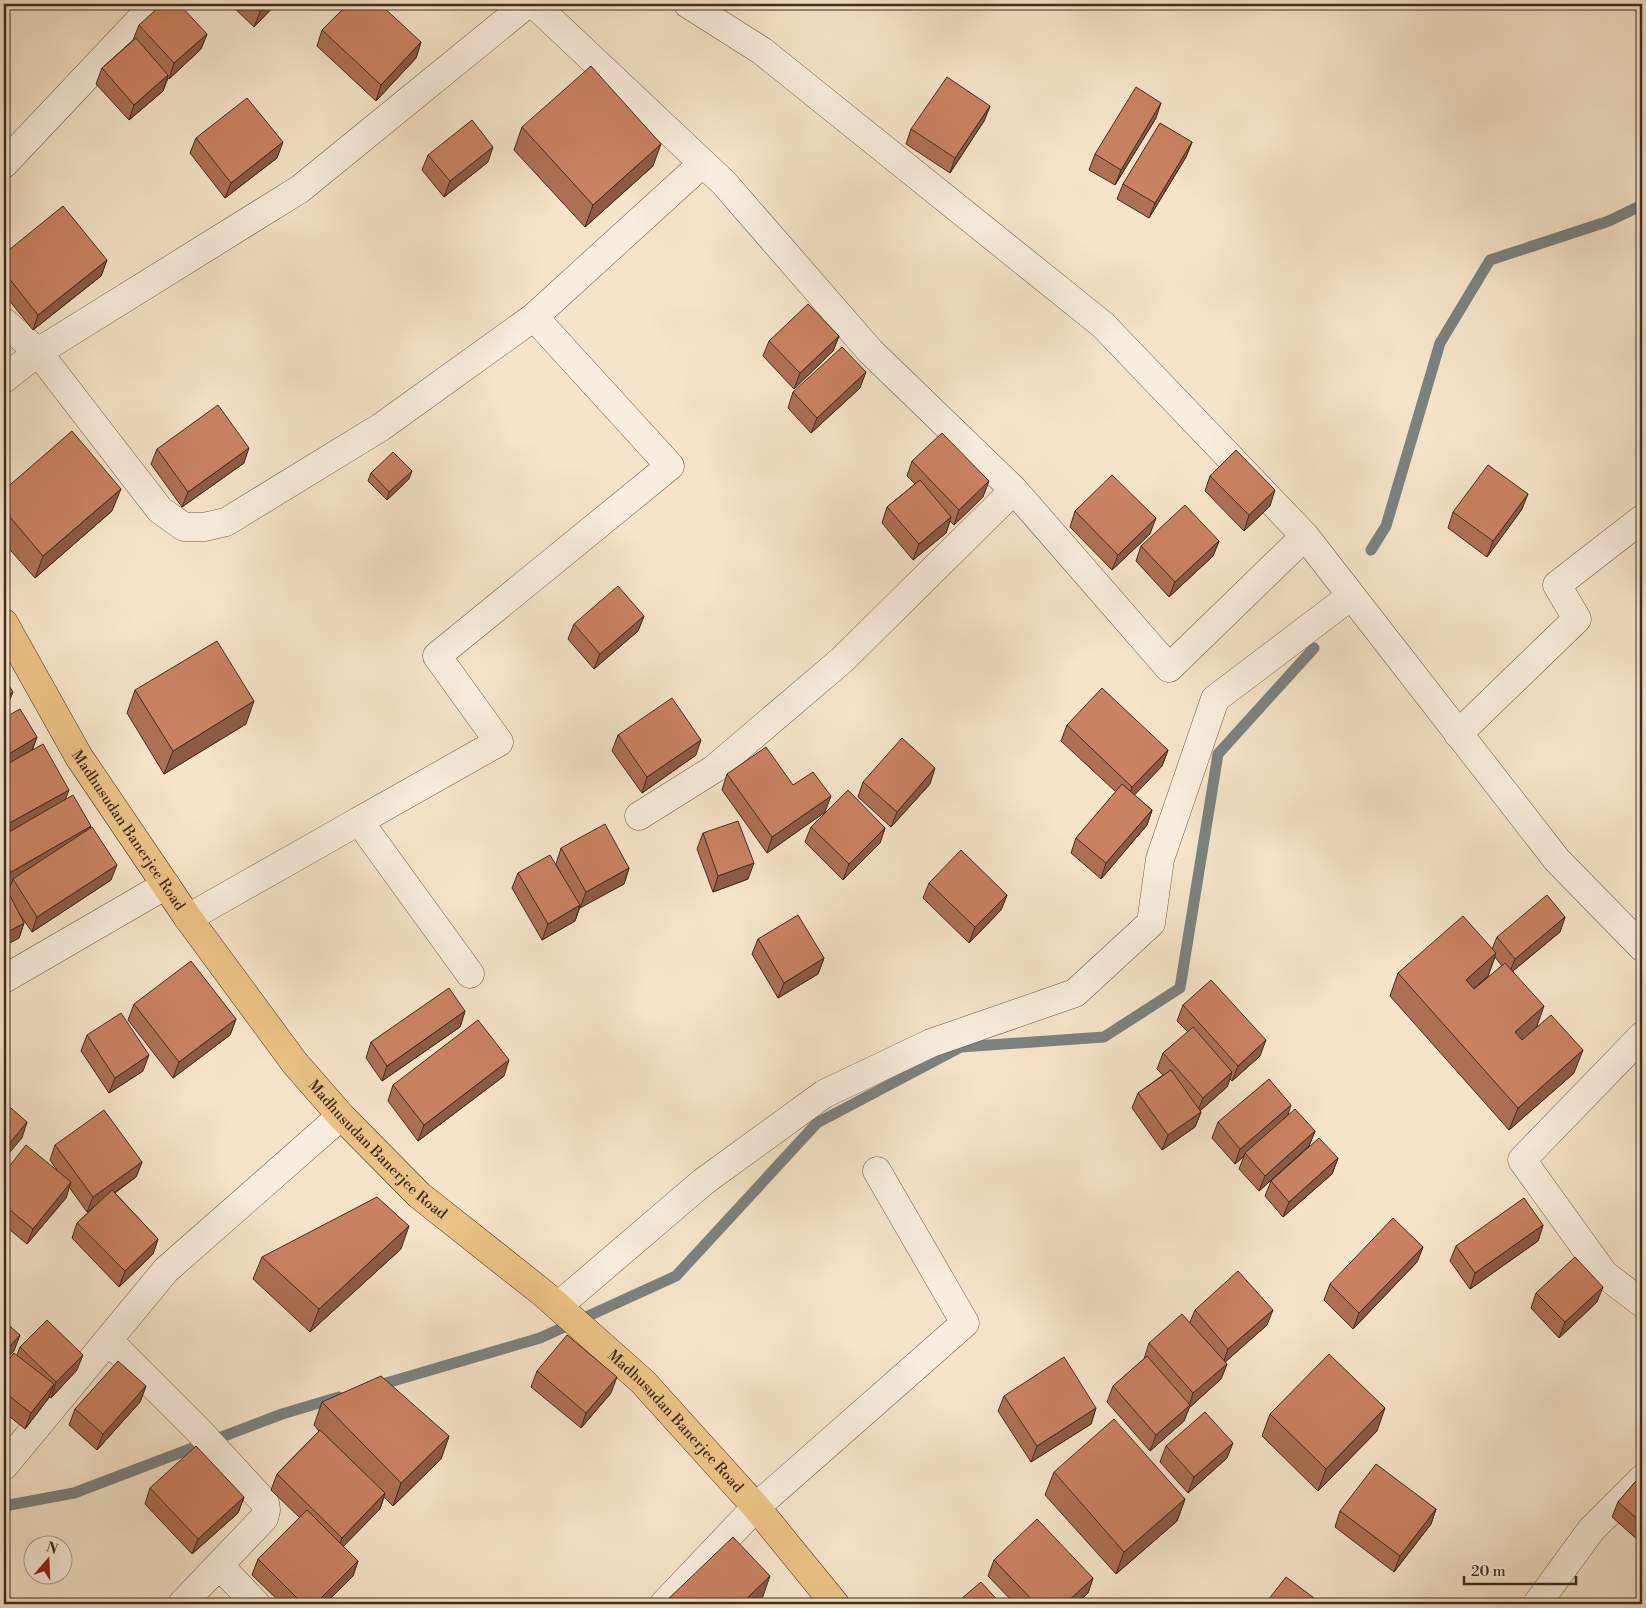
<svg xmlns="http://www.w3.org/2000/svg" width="1646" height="1608" font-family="'Libre Bodoni',serif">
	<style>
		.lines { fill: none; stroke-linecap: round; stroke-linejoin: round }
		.stream { stroke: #7b8281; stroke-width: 11 }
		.street-casing { stroke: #6f5a4c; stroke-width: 29 }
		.primary-casing { stroke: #422c22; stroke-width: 29 }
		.street { stroke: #f9eddd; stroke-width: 28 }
		.primary { stroke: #ebc285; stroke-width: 28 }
		.wall { fill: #ae7054; stroke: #422c22; fill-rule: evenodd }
		.shaded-wall { fill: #8d5b45; stroke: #422c22 }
		.building { fill: #ca8262; stroke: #422c22 }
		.labels { text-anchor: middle; stroke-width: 4.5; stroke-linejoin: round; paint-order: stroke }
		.street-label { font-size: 15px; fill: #422c22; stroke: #f9eddd }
	</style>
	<rect width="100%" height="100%" fill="#f6e4ca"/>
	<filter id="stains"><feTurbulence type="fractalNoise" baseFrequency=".004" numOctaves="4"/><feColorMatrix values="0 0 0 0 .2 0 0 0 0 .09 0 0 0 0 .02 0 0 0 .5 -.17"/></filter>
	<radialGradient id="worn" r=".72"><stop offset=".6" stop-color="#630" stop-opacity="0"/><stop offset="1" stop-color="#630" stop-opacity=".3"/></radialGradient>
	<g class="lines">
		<path class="stream" d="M1371,550L1386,526L1440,343L1490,260L1609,221L1642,205
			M376,1386L540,1338L676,1276L817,1123L961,1047L1104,1037L1180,988L1218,754L1314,648
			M4,1506L74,1493L282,1414L339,1397"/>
		<g class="street-casing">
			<path id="street" d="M527,4L300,189L38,352L160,510L184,527H204L226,522L381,427L534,317L703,163
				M534,4L724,183L870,351L1014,490L1169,668L1305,536L1557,860L1642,947
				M688,4L762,51L1103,325L1305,536
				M4,164L155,4
				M4,322L38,352L4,379
				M1458,734L1577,619L1557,585L1642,519
				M639,816L714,769L842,660L1014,490
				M188,918L359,821
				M470,974L359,821L499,742L437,656L670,466L534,317
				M4,979L166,885
				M1642,1036L1522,1160L1604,1274L1642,1303
				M558,1306L703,1182L824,1094L931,1043L1075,993L1151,923L1160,859L1215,699L1351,596
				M108,1340L198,1430L265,1503L266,1510L264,1518L182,1604
				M4,1466L166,1270L341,1116
				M220,1566L256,1604
				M664,1604L756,1507L965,1323L877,1171
				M1537,1604L1591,1530L1642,1479"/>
		</g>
		<g class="primary-casing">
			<g id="primary">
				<path id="s1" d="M4,623L79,757L188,918L294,1062L341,1116L419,1195L544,1294L643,1382L756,1507L835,1604"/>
			</g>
		</g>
		<use href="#street" class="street"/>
		<use href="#primary" class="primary"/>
	</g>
	<path class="wall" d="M230,4H276L254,27Z
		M139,25L207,34L201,49L169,79L168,78L163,91L129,120L96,84L102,68L133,40Z
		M322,30L421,42L416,58L376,101L317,46Z
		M990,106L984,121L950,173L906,144L911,129Z
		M1156,118L1115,185L1089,170L1095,154Z
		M522,127L653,166L585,227L514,150Z
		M196,138L277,158L225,198L190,153Z
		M1192,142L1186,157L1149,218L1117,199L1123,184Z
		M428,155L488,162L444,197L422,170Z
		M4,254L107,260L101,276L33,330L4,294Z
		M839,336L833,351L794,389L763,356L769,341Z
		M860,388L811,433L788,408L793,392Z
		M157,449L244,463L182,507L151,464Z
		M912,461L983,497L954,525L950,521L946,533L913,560L882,523L887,507L915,484L907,476Z
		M371,473L409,479L387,500L368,481Z
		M1210,476L1270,506L1244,531L1205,491Z
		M4,490L112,511L35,578L4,543Z
		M1522,509L1487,557L1448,528L1453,512Z
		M1075,511L1150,534L1112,570L1070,527Z
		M1219,541L1213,556L1169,597L1136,561L1141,546Z
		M644,616L638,631L594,669L568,639L574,624Z
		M135,690L246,724L164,774L127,713Z
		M4,718L37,737L32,751L66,799L90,829L111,880L32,932L18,912L24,923L19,938L4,946ZM11,884L8,892L5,887Z
		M1067,725L1168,750L1162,766L1134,795L1152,810L1147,825L1101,879L1071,853L1076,838L1116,792L1061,741Z
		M618,735L696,755L642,793L612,751Z
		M727,774L793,785L825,812L767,853L722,790Z
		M863,782L930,784L891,827L858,797Z
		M811,827L885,828L880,843L843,880L805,842Z
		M703,833L748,879L713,892L697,849Z
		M561,848L629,868L624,884L580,907L575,921L542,940L512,888L518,873L561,874L556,864Z
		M929,883L1007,895L1001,910L969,943L923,898Z
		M1565,917L1560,932L1513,971L1536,1028L1574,1073L1509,1130L1390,996L1398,973L1492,949L1497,937ZM1495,957L1502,966L1474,989V988L1488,976Z
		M758,939L824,958L818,974L778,998L752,954Z
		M134,1004L236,1019L230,1035L173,1078L128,1020Z
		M1183,1005L1260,1056L1232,1081L1230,1079L1227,1087L1200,1111L1201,1112L1195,1127L1162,1150L1132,1108L1138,1093L1163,1075L1157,1069L1163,1053L1188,1032L1177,1021Z
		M465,1011L460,1027L382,1081L366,1058L371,1042Z
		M87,1035L143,1071L109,1093L81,1051Z
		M504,1076L418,1141L388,1101L393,1085Z
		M1288,1115L1315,1131L1309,1146L1259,1191L1239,1169L1244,1156L1235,1164L1212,1138L1218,1122Z
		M55,1145L142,1162L136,1177L115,1193L158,1239L153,1254L119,1287L72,1238L77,1223L91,1210L87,1212L69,1187L66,1198L27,1244L4,1225V1173L57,1170L50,1160Z
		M1338,1158L1332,1174L1283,1217L1265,1196L1271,1181Z
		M1543,1225L1538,1241L1470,1289L1450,1261L1456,1246Z
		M1423,1247L1417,1262L1353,1329L1324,1300L1330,1284Z
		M401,1249L310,1332L253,1279L262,1257Z
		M1536,1293L1597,1302L1559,1338L1531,1308Z
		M1195,1310L1267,1325L1225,1362L1227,1364L1221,1379L1189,1408L1184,1421L1150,1451L1107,1402L1113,1386L1144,1359L1149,1343L1190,1322Z
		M20,1347L77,1370L51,1398L49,1397L48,1399L25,1429L4,1412V1366L17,1355Z
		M537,1371L611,1393L581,1428L531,1387Z
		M146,1386L140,1402L97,1450L69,1425L75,1409Z
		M1004,1396L1096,1408L1091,1424L1031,1462L998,1411Z
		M322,1402L449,1436L441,1459L393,1506L384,1497L380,1509L343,1546L358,1561L353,1576L325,1604H282L252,1575L258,1559L300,1518L271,1490L277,1474L319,1431L314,1425Z
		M1270,1414L1377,1431L1318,1491L1262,1436Z
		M1166,1446L1227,1458L1188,1493L1160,1462Z
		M1054,1472L1185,1499L1177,1521L1116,1574L1045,1495Z
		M1642,1474V1538L1639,1541L1612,1517L1618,1502Z
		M150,1488L244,1497L238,1513L192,1554L145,1504Z
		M1436,1509L1431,1524L1394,1572L1335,1527L1340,1511Z
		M994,1560L1093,1578L1088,1593L1076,1604H1015L988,1576Z"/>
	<path class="shaded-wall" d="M267,4H276L254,27L260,12Z
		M207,34L201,49L169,79L174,63Z
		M421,42L416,58L376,101L381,85Z
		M168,75L163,91L129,120L134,105Z
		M1161,103L1156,118L1115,185L1121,170Z
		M990,106L984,121L950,173L955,158Z
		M283,142L277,158L225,198L231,183Z
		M1192,142L1186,157L1149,218L1155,203Z
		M661,144L653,166L585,227L593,205Z
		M493,147L488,162L444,197L450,181Z
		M107,260L101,276L33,330L38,315Z
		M839,336L833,351L794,389L800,373Z
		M866,372L860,388L811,433L817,418Z
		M249,448L244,463L182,507L188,492Z
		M412,471L409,479L387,500L389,492Z
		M989,481L983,497L954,525L959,510Z
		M121,489L112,511L35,578L43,556Z
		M1275,490L1270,506L1244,531L1249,515Z
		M1528,494L1522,509L1487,557L1493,541Z
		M951,517L946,533L913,560L919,544Z
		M1156,518L1150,534L1112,570L1118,555Z
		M1219,541L1213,556L1169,597L1175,582Z
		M644,616L638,631L594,669L600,654Z
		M13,692L7,707L4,709V697Z
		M254,701L246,724L164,774L173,751Z
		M37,737L31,752L4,769V757Z
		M701,740L696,755L642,793L647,777Z
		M1168,750L1162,766L1127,803L1132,787Z
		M935,768L930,784L891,827L897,812Z
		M69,790L63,806L4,838V826Z
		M831,796L825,812L767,853L772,837Z
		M1152,810L1147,825L1101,879L1106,863Z
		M91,826L85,842L13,879L11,884L5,887L11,872Z
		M885,828L880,843L843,880L849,864Z
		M754,863L748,879L713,892L718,876Z
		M117,865L111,880L32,932L37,917Z
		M629,868L624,884L580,908L586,892Z
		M1007,895L1001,910L969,943L975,927Z
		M580,905L575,921L542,940L548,924Z
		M1565,917L1560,932L1509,974L1515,959Z
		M24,923L19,938L4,946V934Z
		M1496,953L1488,976L1458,1002L1466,980Z
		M824,958L818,974L778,998L784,983Z
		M1544,1006L1536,1029L1506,1055L1515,1032Z
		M465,1011L460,1027L382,1081L387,1066Z
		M236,1019L230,1035L173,1078L179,1062Z
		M1266,1040L1260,1056L1232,1081L1238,1066Z
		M1583,1050L1574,1073L1509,1130L1518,1108Z
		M149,1055L143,1071L109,1093L115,1078Z
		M509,1060L504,1076L418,1141L424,1125Z
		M1232,1072L1227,1087L1197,1113L1203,1098Z
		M1291,1105L1286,1121L1245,1153L1244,1156L1235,1164L1240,1149Z
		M1201,1112L1195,1127L1162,1150L1168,1135Z
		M27,1122L22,1138L4,1159V1150Z
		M1315,1131L1309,1146L1259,1191L1265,1176Z
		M1338,1158L1332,1174L1283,1217L1289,1202Z
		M142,1162L136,1177L87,1212L93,1197Z
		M71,1182L66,1198L27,1244L33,1229Z
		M1543,1225L1538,1241L1470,1289L1475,1273Z
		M409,1226L401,1249L310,1332L319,1309Z
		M158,1239L153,1254L119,1287L125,1271Z
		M1423,1247L1417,1262L1353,1329L1359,1313Z
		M1603,1287L1597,1302L1559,1338L1565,1322Z
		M1273,1310L1267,1325L1223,1364L1228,1349Z
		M20,1335L14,1351L4,1362V1353Z
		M83,1355L77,1370L51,1398L56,1382Z
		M1227,1364L1221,1379L1189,1408L1184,1421L1150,1451L1156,1435L1189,1406L1193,1393Z
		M617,1377L611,1393L581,1428L586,1413Z
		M54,1384L48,1399L25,1429L31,1413Z
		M146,1386L140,1402L97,1450L103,1434Z
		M1096,1408L1091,1424L1031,1462L1037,1446Z
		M1385,1408L1377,1431L1318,1491L1326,1469Z
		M8,1427L4,1440V1433Z
		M449,1436L441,1459L393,1506L401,1483Z
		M1233,1443L1227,1458L1188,1493L1194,1477Z
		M385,1493L380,1509L337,1553L342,1538Z
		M244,1497L238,1513L192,1554L198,1539Z
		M1185,1499L1177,1521L1116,1574L1124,1552Z
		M1436,1509L1431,1524L1394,1572L1400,1556Z
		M358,1561L353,1576L325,1604H315Z
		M770,1576L762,1599L756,1604H741Z
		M1093,1578L1088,1593L1076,1604H1065Z"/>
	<path class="building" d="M162,4H179L207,34L174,63L139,25Z
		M252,4H267L260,12Z
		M348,4H380L421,42L381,85L322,30Z
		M136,38L168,75L134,105L102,68Z
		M591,66L661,144L593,205L522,127Z
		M947,77L990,106L955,158L911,129Z
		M1136,87L1161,103L1121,170L1095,154Z
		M247,98L283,142L231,183L196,138Z
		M472,120L493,147L450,181L428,155Z
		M1160,123L1192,142L1155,203L1123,184Z
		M63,206L107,260L38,315L4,272V254Z
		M808,304L839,336L800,373L769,341Z
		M842,347L866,372L817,418L793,392Z
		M218,405L249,448L188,492L157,449Z
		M72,431L121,489L43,556L4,510V490Z
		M942,433L989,481L959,510L912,461Z
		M1236,450L1275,490L1249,515L1210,476Z
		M393,452L412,471L389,492L371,473Z
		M1488,465L1528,494L1493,541L1453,512Z
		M1112,475L1156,518L1118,555L1075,511Z
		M920,480L951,517L919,544L887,507Z
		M1185,505L1219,541L1175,582L1141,546Z
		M618,586L644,616L600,654L574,624Z
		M217,641L254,701L173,751L135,690Z
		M4,678L13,692L4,697Z
		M1102,688L1168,750L1132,787L1067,725Z
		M672,698L701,740L647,777L618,735Z
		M20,709L37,737L4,757V718Z
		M902,738L935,768L897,812L863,782Z
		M43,744L69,790L4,826V766Z
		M766,747L793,785L813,772L831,796L772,837L727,774Z
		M1122,784L1152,810L1106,863L1076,838Z
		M848,790L885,828L849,864L811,827Z
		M73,795L91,826L11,872L4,860V835Z
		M738,821L754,863L718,876L703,833Z
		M605,824L629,868L586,892L561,848Z
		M92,827L117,865L37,917L13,879Z
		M961,850L1007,895L975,927L929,883Z
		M550,855L580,905L548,924L518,873Z
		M4,884L24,923L4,934Z
		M1547,895L1565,917L1515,959L1497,937Z
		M798,915L824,958L784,983L758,939Z
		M1463,916L1496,953L1466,980L1474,989L1505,963L1544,1006L1515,1032L1522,1040L1551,1015L1583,1050L1518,1108L1398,973Z
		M191,961L236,1019L179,1062L134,1004Z
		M1211,980L1266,1040L1238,1066L1183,1005Z
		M449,988L465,1011L387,1066L371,1042Z
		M121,1013L149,1055L115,1078L87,1035Z
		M478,1020L509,1060L424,1125L393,1085Z
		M1193,1027L1232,1072L1203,1098L1163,1053Z
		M1171,1070L1201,1112L1168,1135L1138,1093Z
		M1269,1079L1291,1105L1240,1149L1218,1122Z
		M4,1102L27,1122L4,1150Z
		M1295,1109L1315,1131L1265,1176L1245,1153Z
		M104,1110L142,1162L93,1197L55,1145Z
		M1319,1138L1338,1158L1289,1202L1271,1181Z
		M26,1145L71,1182L33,1229L4,1205V1173Z
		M112,1190L158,1239L125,1271L77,1223Z
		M377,1197L409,1226L319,1309L262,1257Z
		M1524,1198L1543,1225L1475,1273L1456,1246Z
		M1393,1218L1423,1247L1359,1313L1330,1284Z
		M1575,1257L1603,1287L1565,1322L1536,1293Z
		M1238,1271L1273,1310L1228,1349L1195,1310Z
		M1182,1314L1227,1364L1193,1393L1149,1343Z
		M47,1320L83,1355L56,1382L20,1347Z
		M4,1321L20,1335L4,1353Z
		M567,1335L617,1377L586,1413L537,1371Z
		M14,1353L54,1384L31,1413L4,1392V1366Z
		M1329,1354L1385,1408L1326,1469L1270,1414Z
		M1147,1356L1190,1405L1156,1435L1113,1386Z
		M1064,1357L1096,1408L1037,1446L1004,1396Z
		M118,1361L146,1386L103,1434L75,1409Z
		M381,1376L449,1436L401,1483L322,1402Z
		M1205,1412L1233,1443L1194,1477L1166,1446Z
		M1114,1419L1185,1499L1124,1552L1054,1472Z
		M4,1424L8,1427L4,1433Z
		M320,1430L385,1493L342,1538L277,1474Z
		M196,1446L244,1497L198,1539L150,1488Z
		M1376,1464L1436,1509L1400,1556L1340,1511Z
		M1642,1474V1523L1618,1502Z
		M307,1510L358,1561L315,1604H303L258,1559Z
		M1037,1519L1093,1578L1065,1604H1036L994,1560Z
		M733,1537L770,1576L741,1604H663Z
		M1286,1577L1322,1604H1265Z
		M981,1582L1001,1604H955Z"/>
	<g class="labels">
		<g class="street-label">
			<text dy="5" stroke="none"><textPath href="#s1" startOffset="242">Madhusudan Banerjee Road</textPath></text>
			<text dy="5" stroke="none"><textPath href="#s1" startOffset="648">Madhusudan Banerjee Road</textPath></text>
			<text dy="5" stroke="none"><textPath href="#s1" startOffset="1052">Madhusudan Banerjee Road</textPath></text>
		</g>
	</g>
	<rect width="1646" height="1608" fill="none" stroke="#f6e4ca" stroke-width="20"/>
	<rect x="5" y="5" width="1636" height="1598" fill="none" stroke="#422c22" stroke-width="2.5"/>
	<rect x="10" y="10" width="1626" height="1588" fill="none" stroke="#422c22"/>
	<g transform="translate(48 1560) rotate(19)"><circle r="24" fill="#f9eddd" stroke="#b0a092"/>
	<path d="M0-4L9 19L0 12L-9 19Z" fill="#8f2418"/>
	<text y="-8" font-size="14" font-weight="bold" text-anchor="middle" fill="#422c22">N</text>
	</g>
	<path d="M1464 1576v8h112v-8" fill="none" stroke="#422c22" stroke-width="2.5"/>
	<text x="1471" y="1576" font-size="15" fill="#422c22" stroke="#f9eddd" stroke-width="4" paint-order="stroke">20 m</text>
	<rect width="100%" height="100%" filter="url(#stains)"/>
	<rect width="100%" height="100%" fill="url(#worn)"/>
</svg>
